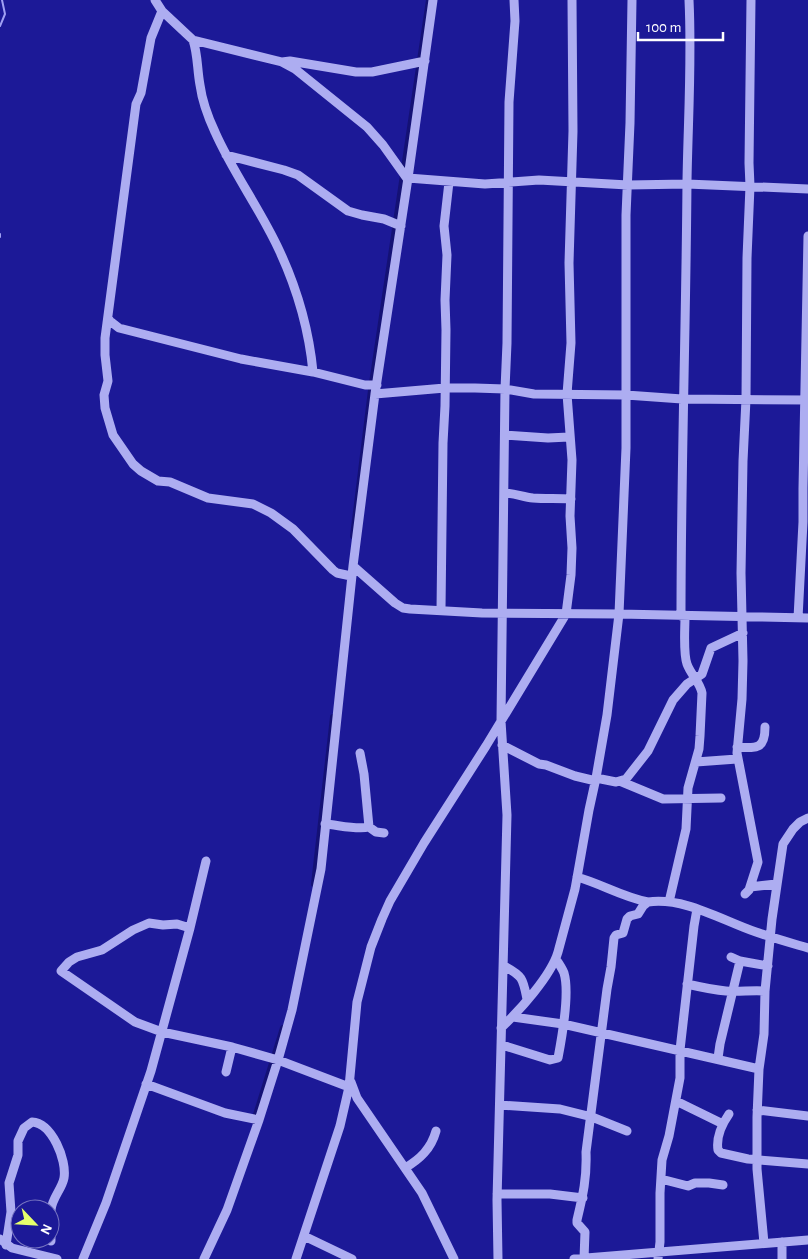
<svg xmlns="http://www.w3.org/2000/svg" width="808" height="1259" font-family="'Alegreya Sans',sans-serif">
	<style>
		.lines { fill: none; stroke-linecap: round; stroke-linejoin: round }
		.stream { stroke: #a0a0f3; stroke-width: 2 }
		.canal { stroke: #141175; stroke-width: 6 }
		.minor { stroke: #adadf1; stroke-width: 9 }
	</style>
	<rect width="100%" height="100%" fill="#1c1997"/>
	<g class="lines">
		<path class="stream" d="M0,26L5,14L2,0
			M0,234V237"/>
		<path class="canal" d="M353,536L371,390L429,0
			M314,884L333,717
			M254,1121L283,1028"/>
		<path class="minor" d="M155,0L162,11L193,40L282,62L295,69L367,127L383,145L408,180
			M162,11L151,38L141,93L136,104L105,338V355L108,381L104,395L105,408L113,435L133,464L141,471L158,481L170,482L208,498L253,504L271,513L293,529L333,570L337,573L351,576
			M193,40C198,55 197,69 200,85C202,100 208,117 215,132C233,173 261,210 280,252C297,289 309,330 313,372
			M282,62L290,61L356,72H372L425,61
			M226,155L284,170L298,175L348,211L362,215L384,219L401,226
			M408,178L485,184L539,180L628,185L687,184L808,189
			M108,318L110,321L119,328L241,359L313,372L365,385H377
			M375,394L408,178L433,0
			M505,435L548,438L569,437
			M504,493C514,493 523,497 533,498C546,499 558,498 571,499
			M353,566L395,603L403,608L410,609L482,613L619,614L808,618
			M441,610L443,443L445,406L446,330L445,300L447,255L444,226L449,182
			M681,616C681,471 686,326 687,181C688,121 692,61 689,0
			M798,618L803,522V488L808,236
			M502,745L539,764L546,765L575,776L596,781
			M737,747C756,748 765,750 765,727
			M360,753L364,774L369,827
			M696,762L737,759
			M596,778L616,782L626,779L648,751L673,700L687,684L702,674L711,648L743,633
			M622,782L663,799L721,798
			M325,824C338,825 357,830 369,827L376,832L384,833
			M577,877C602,884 622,897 648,902
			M750,887L776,884
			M745,894L749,890L758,862L737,753L742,699L743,661L741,573L743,461L746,399L747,258L750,186L749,163L751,0
			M669,902L686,829L688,788L699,749L700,736L702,693C700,682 691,675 687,664C683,653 685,629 685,616
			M190,928L177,924L163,925L149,923L133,930L102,950L77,957L69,962L61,971L135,1022L162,1032L232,1047L278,1060L349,1087
			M731,957L740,961L768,966
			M504,966C523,976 523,979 527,999
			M687,984C700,987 713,990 726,991C739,992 752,990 765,991
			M513,1017L563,1024L759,1069
			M501,1028C519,1011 551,976 558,952L575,889L589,810L596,778L607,715L619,614L626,448V215L630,123L632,0
			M502,1045L550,1060L558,1058C562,1037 570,993 564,973C562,968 559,964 556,959
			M718,1058L720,1044L740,961
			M226,1072L232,1047
			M351,1082L357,1098L422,1193L454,1259
			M146,1084L225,1113L259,1120
			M676,1101L723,1124
			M500,1105L560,1109L592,1117L627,1131
			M757,1110L808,1116
			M729,1114C722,1124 716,1138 718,1150L721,1153L748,1159L808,1164
			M405,1168C420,1159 431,1149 436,1131
			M661,1179L688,1186L695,1183H709L723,1185
			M497,1194H550L583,1198
			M304,1236L352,1259
			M0,1239L12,1248L57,1259
			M782,1242V1259
			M764,1243L757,1169V1117L759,1069L764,1034L765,991L772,919L783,844L793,829L800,822L808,818
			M6,1245L11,1212L9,1183L18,1155V1141L24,1128L32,1122C52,1123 67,1160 64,1178C62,1189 52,1198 51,1210C50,1220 51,1231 51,1241
			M83,1259L106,1203L151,1071L190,928L206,861
			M204,1259L227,1210L259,1120L278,1060L292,1010L321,869L353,566L375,394L445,388H475L505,389L534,394L626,395L682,399L808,400
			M296,1259L340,1126L349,1087L357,1002L371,947L382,919L390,901L424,843L486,746L566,614L571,575L572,548L570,516L572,460L567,394L571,343L569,263L573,131L572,0
			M498,1259L497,1200L507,815L501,721L505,389L507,343L509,102L515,21L514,0
			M574,1259L808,1240
			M584,1259L585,1232L577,1223V1220C583,1195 587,1178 586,1152L607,989L611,967L614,938L616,935L623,933L627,919L630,916L638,914L643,906L648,902C685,897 721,920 756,932C773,938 791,943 808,948
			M658,1259L660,1242V1193L662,1160L669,1136L680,1078V1050L694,926L697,909"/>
	</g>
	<g transform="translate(35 1224) rotate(115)"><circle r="24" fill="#1c1997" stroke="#7775c1"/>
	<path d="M0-4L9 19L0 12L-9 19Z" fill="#e6ff6c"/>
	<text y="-8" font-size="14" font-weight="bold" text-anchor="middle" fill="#ffffff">N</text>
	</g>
	<path d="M638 32v8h85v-8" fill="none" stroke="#ffffff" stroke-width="2.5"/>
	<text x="646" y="32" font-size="15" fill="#ffffff" stroke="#1c1997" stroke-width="4" paint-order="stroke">100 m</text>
</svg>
